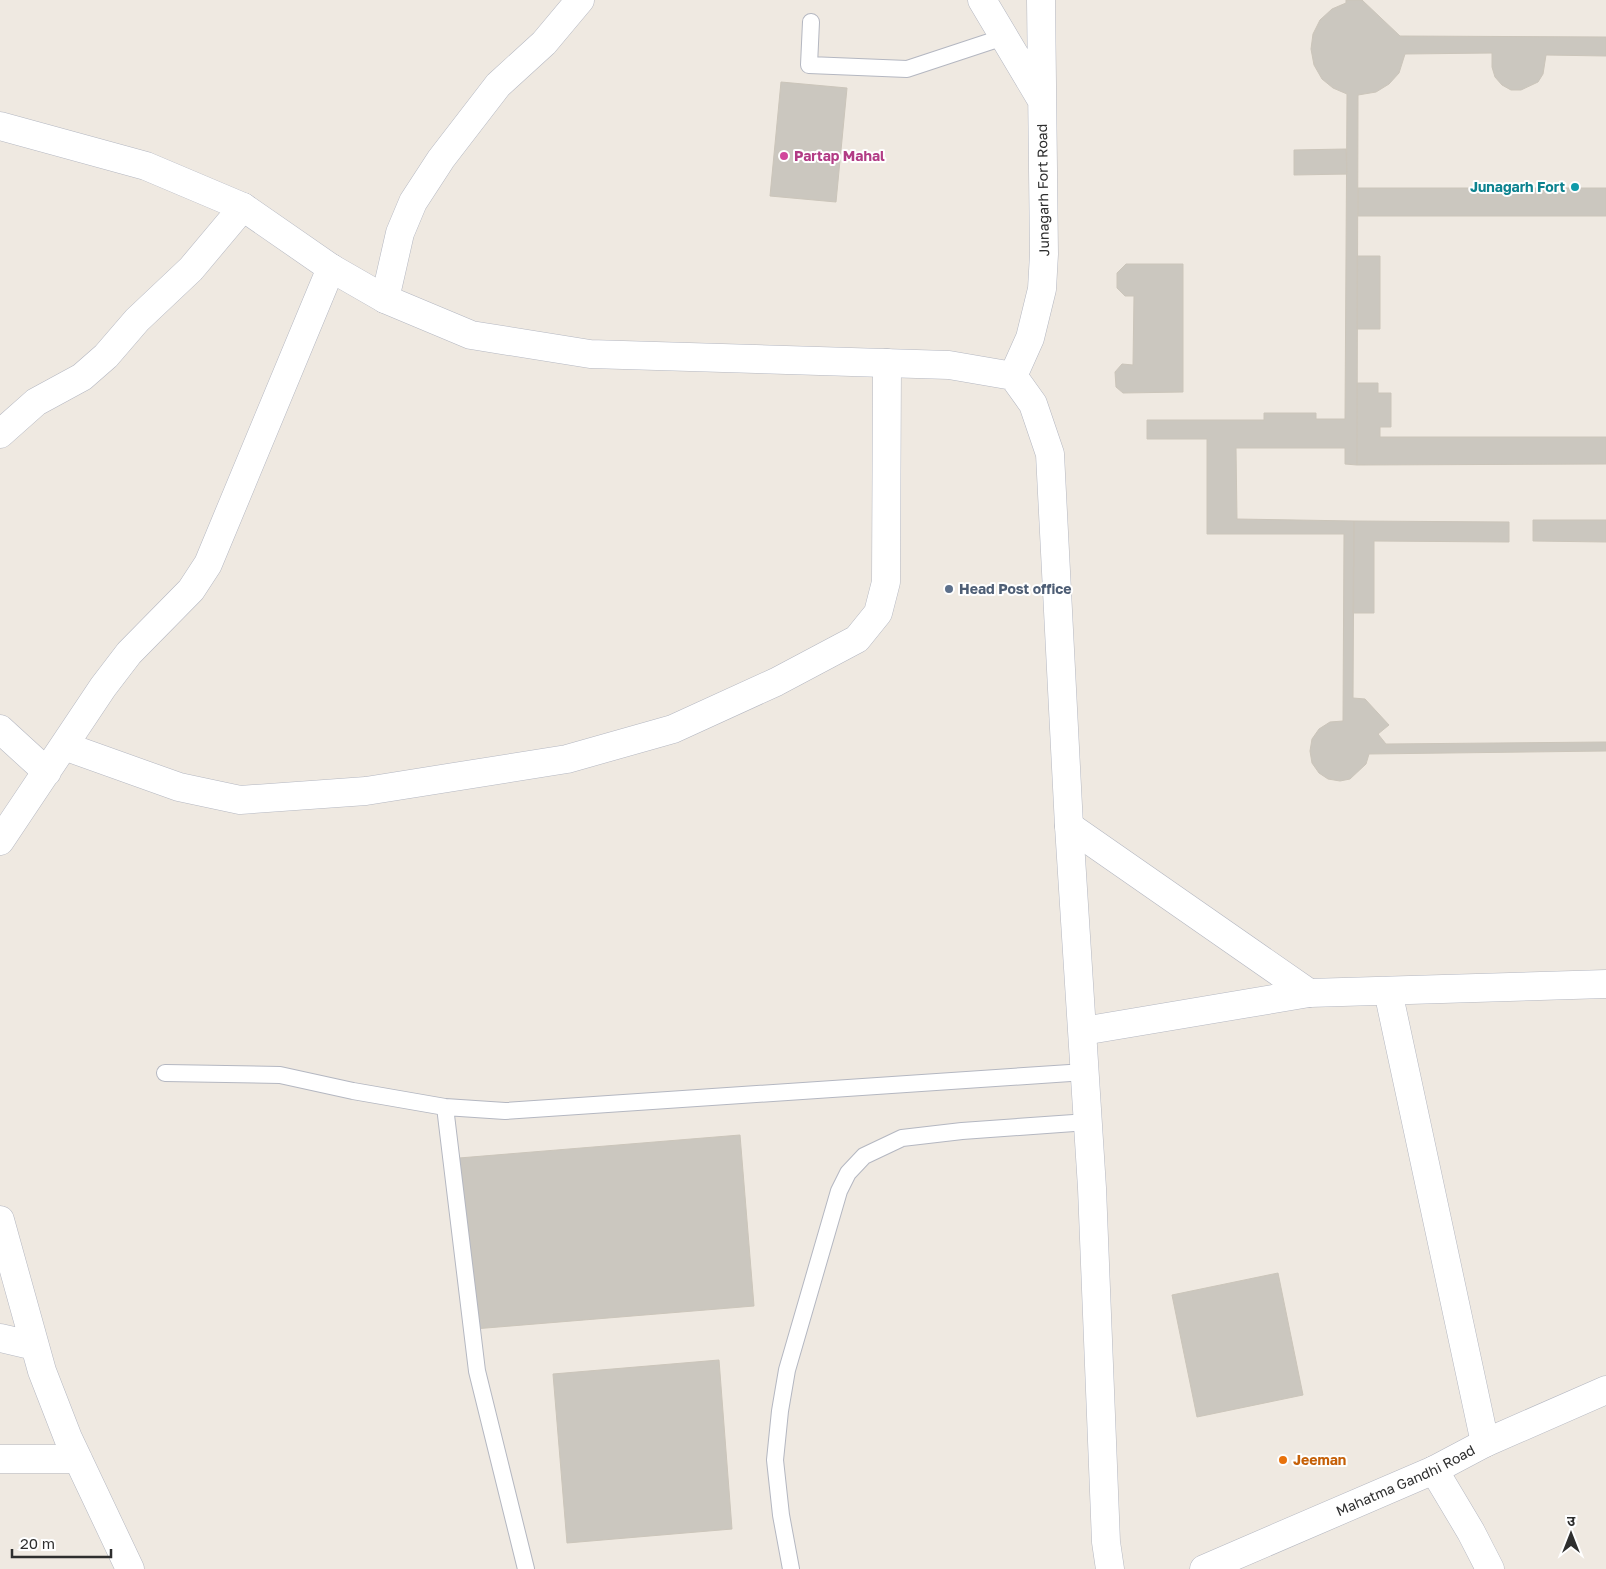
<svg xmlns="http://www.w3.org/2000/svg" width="1606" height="1569" font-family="'Golos Text','Noto Sans Devanagari',sans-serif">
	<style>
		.building { fill: #cbc7bf; stroke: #cbc5ba }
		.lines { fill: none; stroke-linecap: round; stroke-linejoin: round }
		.lane-casing { stroke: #b4b7c1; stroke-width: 18 }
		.street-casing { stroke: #b4b7c1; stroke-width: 29 }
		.secondary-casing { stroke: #b4b7c1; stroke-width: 29 }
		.lane { stroke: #fff; stroke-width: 16 }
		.street { stroke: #fff; stroke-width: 28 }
		.secondary { stroke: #fff; stroke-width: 28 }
		.hotel-dot { fill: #d1479c; stroke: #fff; stroke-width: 2 }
		.culture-dot { fill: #0f9aa8; stroke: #fff; stroke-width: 2 }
		.service-dot { fill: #5c6f8a; stroke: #fff; stroke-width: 2 }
		.food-dot { fill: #e8710a; stroke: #fff; stroke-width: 2 }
		.labels { text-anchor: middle; stroke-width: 4; stroke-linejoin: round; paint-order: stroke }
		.hotel-label { font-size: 14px; font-weight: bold; fill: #b23c85; stroke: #fff; text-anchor: start }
		.culture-label { font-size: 14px; font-weight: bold; fill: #0d838f; stroke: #fff; text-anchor: end }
		.street-label { font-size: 14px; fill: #2e2e2e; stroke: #fff }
		.service-label { font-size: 14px; font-weight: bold; fill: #4e5e75; stroke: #fff; text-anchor: start }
		.food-label { font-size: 14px; font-weight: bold; fill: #c56008; stroke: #fff; text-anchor: start }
	</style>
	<rect width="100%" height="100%" fill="#efe9e1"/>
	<path class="building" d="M1346,0H1362L1400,36L1606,37V56L1546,55L1543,74L1538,82L1521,90H1511L1502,85L1495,77L1492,67V53L1405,54L1399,73L1389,84L1376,92L1358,95L1357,465L1345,464V448H1236L1237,519L1354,521L1353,698L1365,699L1389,725L1378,734L1386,744L1606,742V751L1369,754L1366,764L1350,779L1340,781L1328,779L1319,773L1312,763L1310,751L1312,739L1319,729L1330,722L1343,721L1344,534H1207V439H1147V420H1264V413H1316V419H1345L1347,94L1333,88L1322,79L1314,65L1311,49L1313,34L1320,20L1332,9L1346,3Z
		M781,82L847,88L836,202L770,196Z
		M1346,149L1347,174L1294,175V150Z
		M1358,188H1606V216H1358Z
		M1357,256H1380V329H1357Z
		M1126,264H1183V392L1123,393L1116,387L1115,372L1122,364L1133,365L1134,296H1125L1117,288V273Z
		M1357,383H1378V393H1391V427H1380V437H1606V464L1357,465Z
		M1533,520H1606V542L1533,541Z
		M1354,521L1509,522V542L1374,541V613H1353Z
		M740,1135L754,1306L474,1329L459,1158Z
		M1278,1273L1303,1395L1197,1417L1172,1295Z
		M719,1360L732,1529L567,1543L553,1374Z"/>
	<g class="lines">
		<g class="lane-casing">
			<path id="lane" d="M811,22L809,65L907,69L1004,37
				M165,1073L280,1075L353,1091L445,1107L505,1111L1085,1072
				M445,1107L477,1371L526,1569
				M791,1569L781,1515L775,1460L780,1411L787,1370L839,1191L848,1173L864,1156L902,1138L962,1131L1088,1122"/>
		</g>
		<g class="street-casing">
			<path id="street" d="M982,0L1041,99
				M385,299L400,233L413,202L441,159L498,85L544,43L580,0
				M1013,376L1030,338L1042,289L1044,254L1041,0
				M0,434L36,402L82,377L106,356L137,320L191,269L243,207
				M0,729L47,772
				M64,746L179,787L240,800L366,791L567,759L673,729L776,682L857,639L878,613L886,582L887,363
				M0,841L103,687L129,653L191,590L208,564L331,268
				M1388,991L1485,1443
				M0,1220L42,1371L68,1438L130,1569
				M0,1338L35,1346
				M0,1459H78
				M1434,1470L1471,1532L1490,1569"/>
		</g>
		<g class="secondary-casing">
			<g id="secondary">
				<path d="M0,126L146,166L243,207L331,268L385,299L471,335L590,354L949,365L1013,376L1033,404L1050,454L1069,826L1092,1188L1106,1542L1110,1569"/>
				<path d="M1069,826L1309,993"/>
				<path d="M1083,1031L1309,993L1606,984"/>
				<path id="s1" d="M1204,1569L1434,1470L1485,1443L1606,1390"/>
			</g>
		</g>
		<use href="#lane" class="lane"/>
		<use href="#street" class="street"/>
		<use href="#secondary" class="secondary"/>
	</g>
	<circle class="hotel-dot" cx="784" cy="156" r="5"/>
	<circle class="culture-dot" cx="1575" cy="187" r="5"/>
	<circle class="service-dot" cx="949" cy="589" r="5"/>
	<circle class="food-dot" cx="1283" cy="1460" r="5"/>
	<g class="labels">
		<g class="hotel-label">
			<text x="794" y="161">Partap Mahal</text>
		</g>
		<g class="culture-label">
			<text x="1565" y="192">Junagarh Fort</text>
		</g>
		<g class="street-label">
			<text transform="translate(1043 190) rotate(-91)" y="5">Junagarh Fort Road</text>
			<text dy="5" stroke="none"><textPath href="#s1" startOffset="220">Mahatma Gandhi Road</textPath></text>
		</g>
		<g class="service-label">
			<text x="959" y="594">Head Post office</text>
		</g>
		<g class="food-label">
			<text x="1293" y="1465">Jeeman</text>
		</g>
	</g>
	<g transform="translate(1571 1534)" stroke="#ffffff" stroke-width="4" paint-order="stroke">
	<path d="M0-4L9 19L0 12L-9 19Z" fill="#2e2e2e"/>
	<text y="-8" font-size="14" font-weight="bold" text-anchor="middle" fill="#2e2e2e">उ</text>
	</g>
	<path d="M12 1549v8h99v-8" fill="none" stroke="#2e2e2e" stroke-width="2.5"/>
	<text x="20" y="1549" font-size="15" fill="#2e2e2e" stroke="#ffffff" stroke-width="4" paint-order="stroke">20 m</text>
</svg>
